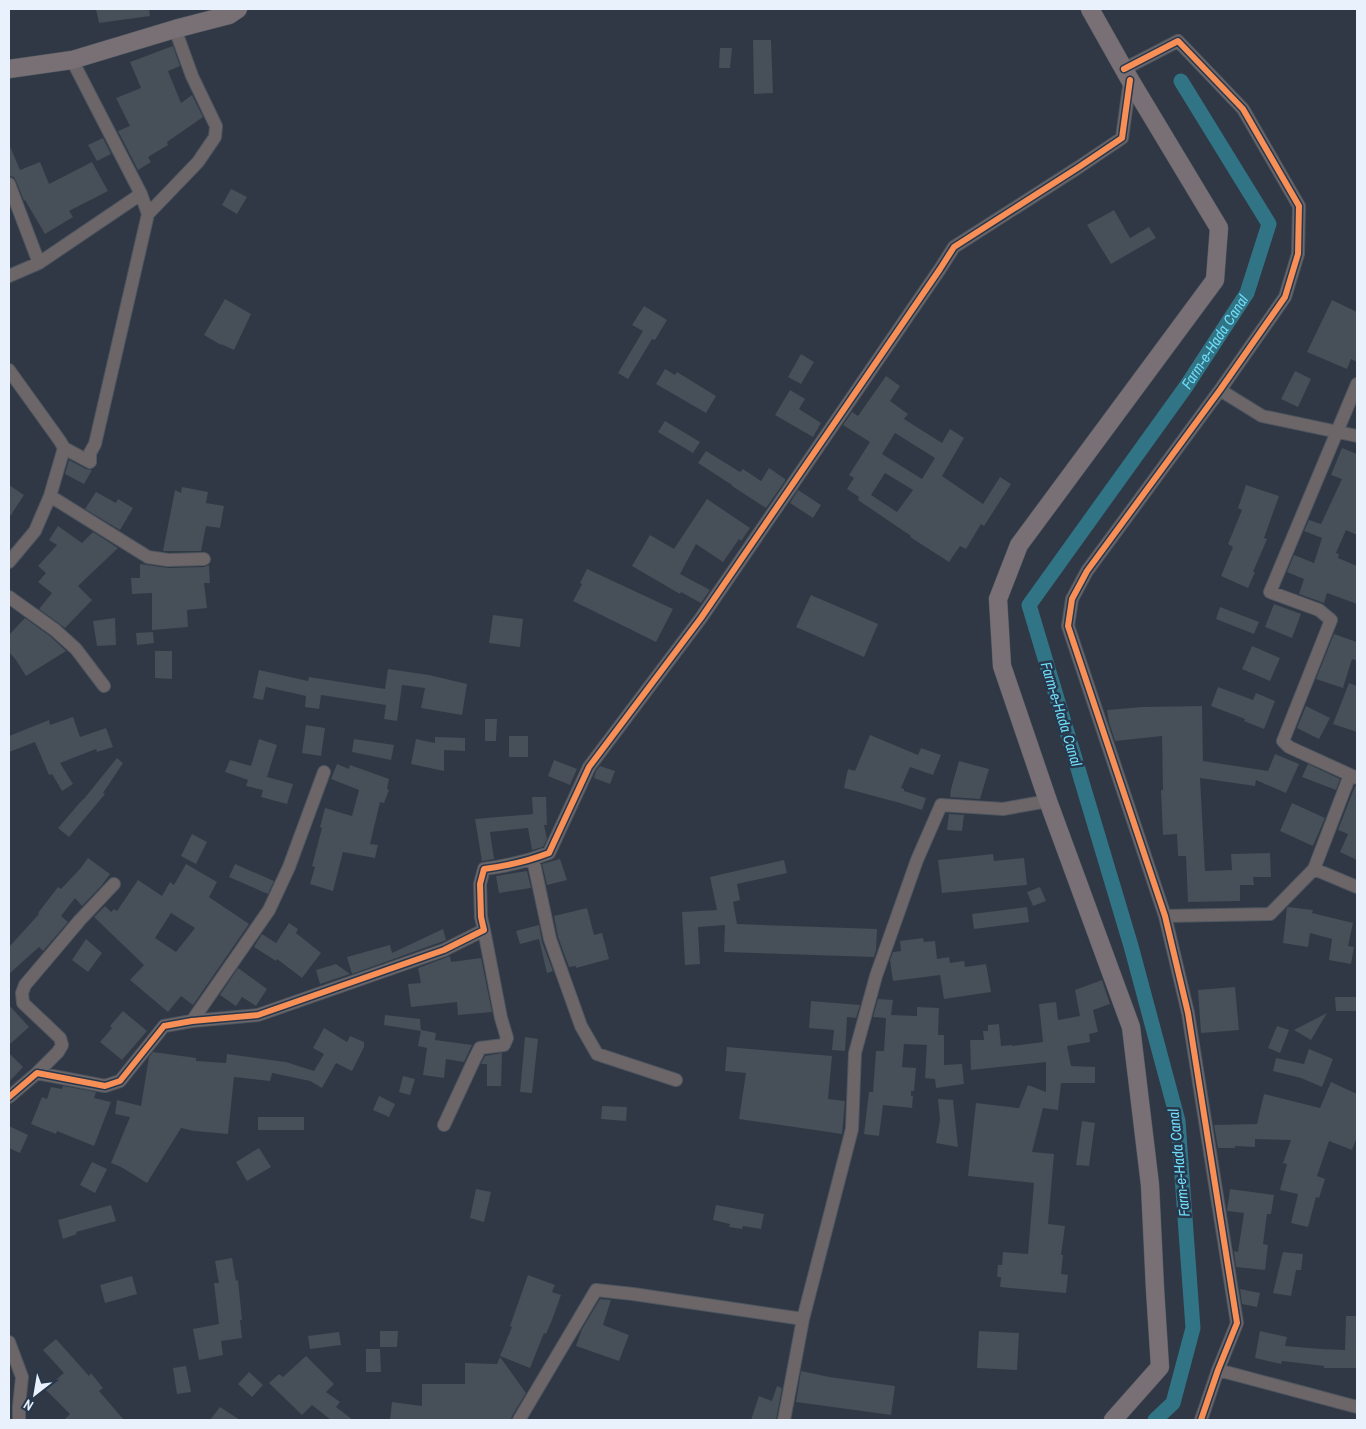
<svg xmlns="http://www.w3.org/2000/svg" width="1366" height="1429" font-family="'Archivo Narrow',sans-serif">
	<style>
		.lines { fill: none; stroke-linecap: round; stroke-linejoin: round }
		.canal { stroke: #307486; stroke-width: 15 }
		.building { fill: #474f58; fill-rule: evenodd }
		.street-casing { stroke: #4e5660; stroke-width: 14 }
		.secondary-casing { stroke: #4e5660; stroke-width: 19 }
		.street { stroke: #6c6669; stroke-width: 12 }
		.secondary { stroke: #787074; stroke-width: 18 }
		.cycleway-casing { stroke: #27374c; stroke-width: 9 }
		.cycleway { stroke: #f78f57; stroke-width: 6 }
		.labels { text-anchor: middle; stroke-width: 5; stroke-linejoin: round; paint-order: stroke }
		.water-label { font-size: 15px; font-style: italic; fill: #6fddf8; stroke: #27374c }
	</style>
	<rect width="100%" height="100%" fill="#2f3844"/>
	<g class="lines">
		<path class="canal" id="s1" d="M1155,1420L1173,1403L1193,1328L1178,1121L1131,946L1029,605L1187,385L1247,293L1269,224L1181,81"/>
	</g>
	<path class="building" d="M96,9H149L150,16L99,23Z
		M753,40H771L773,93L754,94Z
		M173,46L180,66L168,71L181,103L192,95L203,117L167,142L168,145L148,157L151,162L138,170L118,131L130,126L116,98L141,88L130,62Z
		M720,48H732L730,68H719Z
		M103,138L111,154L97,161L88,145Z
		M9,144L20,170L40,162L49,184L92,162L108,191L69,211L73,217L45,234L25,200L24,201L16,181L14,177L9,176Z
		M231,189L247,197L237,214L222,205Z
		M1114,210L1130,238L1149,227L1156,238L1111,264L1087,225Z
		M225,299L251,314L234,350L221,344V345L204,335Z
		M1332,300L1357,312V362L1351,359L1347,369L1307,352Z
		M644,306L667,320L655,340L652,339L628,379L618,373L643,331L632,325Z
		M801,354L814,362L801,384L788,377Z
		M665,369L675,375L677,372L716,396L706,413L656,384Z
		M1295,371L1311,379L1298,407L1281,399Z
		M886,376L900,386L890,401L908,414L904,419L942,443L950,429L964,438L942,476L983,504L1000,477L1011,484L984,526L981,524L966,549L960,546L949,562L910,537L911,536L858,500L859,497L847,489L854,478L849,475L870,442L843,425L852,412L858,416ZM895,433L935,458L922,479L882,454ZM885,473L913,490L897,512L871,495Z
		M790,390L805,399L799,409L821,423L813,437L775,415Z
		M665,421L700,442L693,453L658,432Z
		M1342,448L1357,454V535L1346,530L1336,553L1339,554L1338,558L1357,566V604L1327,593L1324,603L1299,594L1304,579L1287,572L1294,555L1314,563L1322,538L1304,531L1309,520L1321,524L1342,479L1331,475Z
		M706,451L740,472L743,469L761,481L769,468L785,479V481L766,508L732,486V485L698,463Z
		M69,460L86,469L92,470L84,484L65,474Z
		M9,485L24,495L9,518Z
		M1246,485L1279,496L1264,538L1267,539L1253,572H1255L1248,588L1221,576L1233,547L1228,544L1242,510L1238,508Z
		M182,487L208,492L206,503L224,506L220,528L206,526L201,551H163L175,490L181,493Z
		M798,490L821,505L813,518L790,503Z
		M96,492L116,503L118,499L133,508L120,530L85,509Z
		M707,499L750,528L741,541L739,539L723,562L696,544L680,574L710,590L701,603L681,592L680,594L632,566L650,535L674,549Z
		M58,526L82,543L93,532L118,548L78,586L92,600L65,628L39,609L52,593L38,582L46,573L38,566L57,545L49,540Z
		M140,564L168,568L204,567L209,565L210,583H204L207,608L187,610L188,627L152,630V593L132,594L131,578H140Z
		M587,569L673,609L656,642L573,601L582,584L580,583Z
		M811,595L878,624L864,657L796,627Z
		M1274,604L1301,614L1292,638L1265,627Z
		M1220,607L1259,622L1254,634L1216,619Z
		M493,615L523,619L520,647L489,643Z
		M25,618L50,636L66,651L26,676L16,660L9,652V635Z
		M115,618L116,645L97,646L93,621Z
		M153,632L154,643L137,645L136,633Z
		M1334,634L1357,642V661L1352,659L1343,688L1316,679Z
		M1252,646L1280,658L1270,681L1242,669Z
		M155,651H172V679L155,678Z
		M388,669L429,675L467,684L462,715L421,708L425,688L402,685L397,721L384,719L386,705L321,695L319,709L305,707L306,696L266,687L263,700L253,698L259,670L308,681L309,677L385,689Z
		M1349,683L1357,686V732L1333,724Z
		M1218,687L1253,700L1256,693L1275,701L1264,729L1244,721L1245,719L1211,706Z
		M1202,706L1203,761L1268,771L1275,754L1299,764L1286,793L1256,780L1255,786L1200,778L1205,871L1232,870L1231,854L1270,853L1271,877H1253L1254,885H1240V901L1188,902L1186,856H1178L1177,834L1163,835L1161,790H1163L1162,736L1115,741L1109,722L1107,710L1142,707Z
		M1306,706L1330,718L1319,739L1297,728Z
		M73,717L80,737L106,728L113,747L97,752L96,749L60,763L73,784L62,791L52,774L49,775L35,742L9,752V736L49,720L50,725Z
		M485,719H497L496,741H485Z
		M306,725L325,728L321,756L302,753Z
		M870,735L918,755L921,748L941,755L933,775L910,767L901,788L904,789V791L926,798L922,810L900,803L844,788L848,769L855,771Z
		M509,736H528V757H509Z
		M435,737L465,738V751L444,750V771L411,764L416,739L435,743Z
		M259,739L277,745L267,777L293,784L287,804L261,797L263,790L246,786L248,780L225,772L230,760L251,766Z
		M354,739L394,745L391,760L352,752Z
		M117,758L123,763L103,793L105,794L69,837L58,828L83,799V800Z
		M554,760L577,769L570,785L548,776Z
		M959,761L989,769L980,799L950,797L951,789Z
		M337,764L349,769L350,765L389,779L387,789L389,790L384,803L380,802L370,844L378,845L375,858L343,852L333,891L310,884L315,867L312,866L322,828L320,827L325,808L352,816L359,790L331,779Z
		M1308,764L1340,779L1336,790L1302,777Z
		M600,766L615,771L610,784L594,778L596,771Z
		M1355,786H1357V860L1340,852L1348,834L1338,830Z
		M532,797H546L547,825H544L547,839L543,847L532,850L528,828L490,832L494,859L482,861L475,819L533,814Z
		M1292,803L1325,818L1313,846L1280,831Z
		M949,814L964,815L962,831L947,830Z
		M192,834L207,842L196,864L181,856Z
		M993,854L994,861L1024,858L1027,885L942,893L938,860Z
		M88,858L110,874L102,885L82,906L75,898L61,916L68,922L43,951L39,947L9,974V947L39,914L38,913L58,887L61,889L80,869Z
		M560,859L567,880L547,885L542,864Z
		M784,860L787,873L737,884L740,900L733,902L737,924L877,929L876,950L874,957L724,952L725,925L698,927L700,964L685,965L682,912L717,910L710,877Z
		M186,864L217,882L209,897L249,924L193,1005L181,996L168,1012L130,980L144,965L94,917L105,906L111,912L114,909L117,911L138,880L162,896L170,882L174,885ZM171,913L195,928L176,952L155,938Z
		M235,864L274,881L268,894L229,877Z
		M527,871L531,888L499,893L496,876Z
		M1040,887L1046,901L1033,906L1027,892Z
		M1027,907L1029,922L974,929L972,914Z
		M1288,907L1313,910L1312,913L1353,923L1348,946L1354,947L1351,964L1329,960L1332,939L1310,933L1308,947L1283,943L1287,908Z
		M587,908L594,935L602,933L609,959L576,968V966L569,967L558,937L554,916Z
		M289,923L298,929L296,933L321,953L302,978L277,959L276,961L254,947L262,934L276,943Z
		M539,925L542,942L553,971L547,973L539,939L520,944L516,931Z
		M443,929L446,940L441,942L352,974L347,957L390,945L392,953Z
		M923,938L924,942L935,941L937,959L949,957L950,963L964,961L965,967L986,964L991,992L944,999L940,975L893,981L890,960L893,952L901,951L900,941Z
		M86,939L102,953L88,972L72,960Z
		M450,956L451,962L481,958L492,1012L458,1015L457,1002L411,1007L408,984L421,983L418,968Z
		M336,964L350,974L320,984L316,970Z
		M238,968L267,989L256,1006L242,997L236,1006L220,995Z
		M1102,980L1110,1004L1093,1010L1098,1032L1089,1034L1090,1042L1067,1046L1071,1066L1095,1067V1083H1061L1058,1110L1043,1108L1032,1152L1054,1154L1048,1224L1065,1226L1061,1255H1063L1061,1274L1068,1275L1066,1293L1000,1287L1001,1277H997L998,1265H1002L1003,1252L1028,1254L1034,1183L968,1176L976,1103L1019,1108L1028,1085L1046,1092V1062L971,1070L970,1040H984L983,1031H988V1025L999,1024L1001,1046L1012,1045V1046L1043,1042L1039,1004L1056,1002L1058,1020L1080,1016L1075,990Z
		M1235,987L1239,1030L1201,1033L1198,990Z
		M1335,997H1357V1011H1336Z
		M878,999L893,1000L891,1015L917,1016V1007L939,1008L938,1035H944V1065L962,1064L964,1084L936,1088L935,1079L925,1078L927,1045L904,1044L902,1067L916,1068L914,1091H911V1096H913L912,1108L883,1105L879,1136L864,1134L869,1092H873L876,1051H884L886,1018L873,1017Z
		M811,1001L860,1005L856,1018L847,1017L845,1051L832,1050L834,1030L809,1028Z
		M9,1005L29,1027L9,1045Z
		M123,1011L147,1031L122,1060L100,1042L112,1028L110,1026Z
		M1327,1013L1311,1040L1294,1030Z
		M385,1015L420,1019L421,1031L384,1025Z
		M1277,1026L1289,1030L1280,1053L1268,1048Z
		M324,1028L347,1042L350,1036L364,1042V1047L352,1071L336,1063L322,1088L310,1081L272,1073L270,1081L234,1077L228,1134L194,1131L181,1128L147,1183L121,1167L111,1163L130,1117L115,1114L117,1100L141,1106L149,1057L153,1052L196,1058V1061L226,1063L227,1054L286,1062L314,1071L324,1054L313,1048Z
		M421,1030L436,1033L435,1040L472,1045L464,1062L446,1059L444,1078L423,1075L427,1048L418,1046Z
		M525,1037L538,1039L532,1093L520,1092Z
		M727,1047L832,1056L828,1099L845,1101L842,1134L739,1119L746,1073L725,1071Z
		M1309,1049L1333,1059L1322,1087L1301,1078L1273,1071L1276,1058L1304,1064Z
		M9,1053L23,1067L9,1082Z
		M502,1053L501,1086H487V1064H481L485,1056Z
		M403,1076L415,1079L410,1095L399,1092Z
		M1331,1082L1357,1094V1137L1352,1150L1329,1141L1317,1176L1325,1179L1319,1198L1316,1197L1308,1227L1291,1223L1298,1194L1280,1190L1287,1164L1283,1163L1291,1140L1255,1139V1147L1235,1146V1148H1218L1214,1125L1257,1124L1264,1094L1320,1108Z
		M63,1086L96,1092L94,1098L111,1102L94,1146L57,1131L56,1134L31,1124L42,1097L47,1099L51,1087L62,1089Z
		M379,1096L395,1104L389,1117L373,1110Z
		M938,1099L953,1100L958,1147L936,1143L940,1120Z
		M602,1106L627,1107L626,1121L601,1119Z
		M258,1117H304V1130H258Z
		M1082,1121L1095,1123L1089,1166L1076,1165Z
		M9,1126L28,1135L20,1153L9,1148Z
		M259,1148L271,1167L247,1181L236,1162Z
		M92,1162L107,1169L95,1193L80,1185Z
		M476,1189L491,1192L484,1222L470,1218Z
		M1230,1189L1274,1195L1271,1214H1267L1263,1244L1268,1245L1265,1270L1236,1267L1234,1251L1238,1252L1244,1213L1227,1211Z
		M111,1205L116,1221L76,1232L77,1234L63,1239L58,1220Z
		M716,1205L764,1214L761,1229L743,1226L742,1229L729,1227L730,1224L713,1220Z
		M1283,1252L1303,1254L1301,1270H1296L1291,1296L1273,1293Z
		M232,1258L236,1281L238,1280L242,1320H240L242,1338L221,1341L223,1355L199,1360L193,1329L219,1324L214,1283H219L215,1261Z
		M528,1275L555,1285L552,1292L561,1295L552,1320L546,1334L544,1333L530,1368L500,1356L512,1327L510,1326Z
		M132,1276L137,1294L105,1303L100,1285Z
		M1240,1289L1260,1293L1257,1307L1242,1304Z
		M600,1299L611,1300L603,1325L629,1335L619,1361L576,1346L582,1329Z
		M1346,1316H1357V1368H1324V1366L1282,1361L1281,1364L1255,1358L1260,1331L1287,1337L1285,1346L1321,1349L1345,1350Z
		M380,1331H398L397,1347H380Z
		M979,1331L1019,1333L1017,1370L977,1368Z
		M339,1332L341,1345L310,1349L308,1336Z
		M56,1339L89,1376L91,1373L103,1388L99,1391L124,1420H64L70,1414L45,1389L64,1373L43,1350Z
		M366,1349H380L381,1372H366Z
		M306,1356L334,1384L326,1392L340,1402L336,1407L353,1420H331L312,1405L302,1415L269,1383L279,1374L283,1377Z
		M500,1357L526,1393L512,1416L511,1420H390L392,1402L422,1406V1384H465V1363L497,1364Z
		M186,1366L191,1392L177,1394L173,1368Z
		M801,1371L829,1377L895,1386L891,1415L796,1402Z
		M249,1372L263,1385L252,1397L238,1384Z
		M777,1386L782,1388L776,1420H751L759,1396L772,1401Z
		M220,1407L240,1420H210Z"/>
	<g class="lines">
		<g class="street-casing">
			<path id="street" d="M72,60L141,194L148,214
				M1124,69L1178,41L1243,109L1299,206L1298,254L1285,297L1220,390L1087,571L1072,599L1068,626L1165,916L1188,1013L1237,1323L1218,1370L1201,1420
				M9,184L39,263
				M9,276L39,263L141,194
				M9,370L60,441L64,448L90,462V453L95,444L148,214L198,162L215,137L216,126L192,76L175,29
				M1357,384L1270,592L1319,610L1331,620L1283,741L1289,747L1357,778
				M1220,390L1262,416L1357,436
				M50,496L148,557L168,560L204,559
				M9,562L35,531L50,496L64,448
				M9,597L55,630L76,649L104,686
				M533,859L550,939L581,1026L597,1054L676,1080
				M1314,869L1357,887
				M1165,916L1270,914L1314,869L1350,775
				M192,1021L269,910L289,867L324,772
				M37,1073L58,1052L62,1045L60,1038L23,1003L22,993L25,985L80,920L114,884
				M9,1097L37,1073L105,1086L120,1081L164,1026L192,1021L258,1015L444,950L484,930L481,917L480,884L484,869C507,866 528,861 549,853L589,767L701,618L940,269L954,247L1079,167L1122,138L1130,80
				M444,1125L475,1058L480,1048L504,1045L507,1038L501,1018L484,930
				M9,1342L22,1377L19,1406V1420
				M1218,1370L1357,1407
				M519,1420L596,1290L633,1294L803,1319
				M784,1420L803,1319L852,1129L855,1053L876,976L917,860L941,805L1003,809L1048,801"/>
		</g>
		<g class="secondary-casing">
			<path id="secondary" d="M1090,9L1130,80L1219,228L1215,280L1019,545L998,599L1002,666L1048,801L1131,1027L1150,1185L1155,1289L1160,1367L1113,1420
				M9,69L72,60L175,29L229,15L238,9"/>
		</g>
		<use href="#street" class="street"/>
		<use href="#secondary" class="secondary"/>
		<g class="cycleway-casing">
			<path id="cycleway" d="M1124,69L1178,41L1243,109L1299,206L1298,254L1285,297L1220,390L1087,571L1072,599L1068,626L1165,916L1188,1013L1237,1323L1218,1370L1201,1420
				M9,1097L37,1073L105,1086L120,1081L164,1026L192,1021L258,1015L444,950L484,930L481,917L480,884L484,869C507,866 528,861 549,853L589,767L701,618L940,269L954,247L1079,167L1122,138L1130,80"/>
		</g>
		<use href="#cycleway" class="cycleway"/>
	</g>
	<g class="labels">
		<g class="water-label">
			<text dy="5" stroke="none"><textPath href="#s1" startOffset="1169">Farm-e-Hada Canal</textPath></text>
			<text transform="translate(1061 714) rotate(73)" y="5">Farm-e-Hada Canal</text>
			<text transform="translate(1179 1163) rotate(-96)" y="5">Farm-e-Hada Canal</text>
		</g>
	</g>
	<rect width="1366" height="1429" fill="none" stroke="#e9f1fd" stroke-width="20"/>
	<g transform="translate(35 1394) rotate(211)" stroke="#27374c" stroke-width="4" paint-order="stroke">
	<path d="M0-4L9 19L0 12L-9 19Z" fill="#e9f1fd"/>
	<text y="-8" font-size="14" font-weight="bold" text-anchor="middle" fill="#e9f1fd">N</text>
	</g>
</svg>
